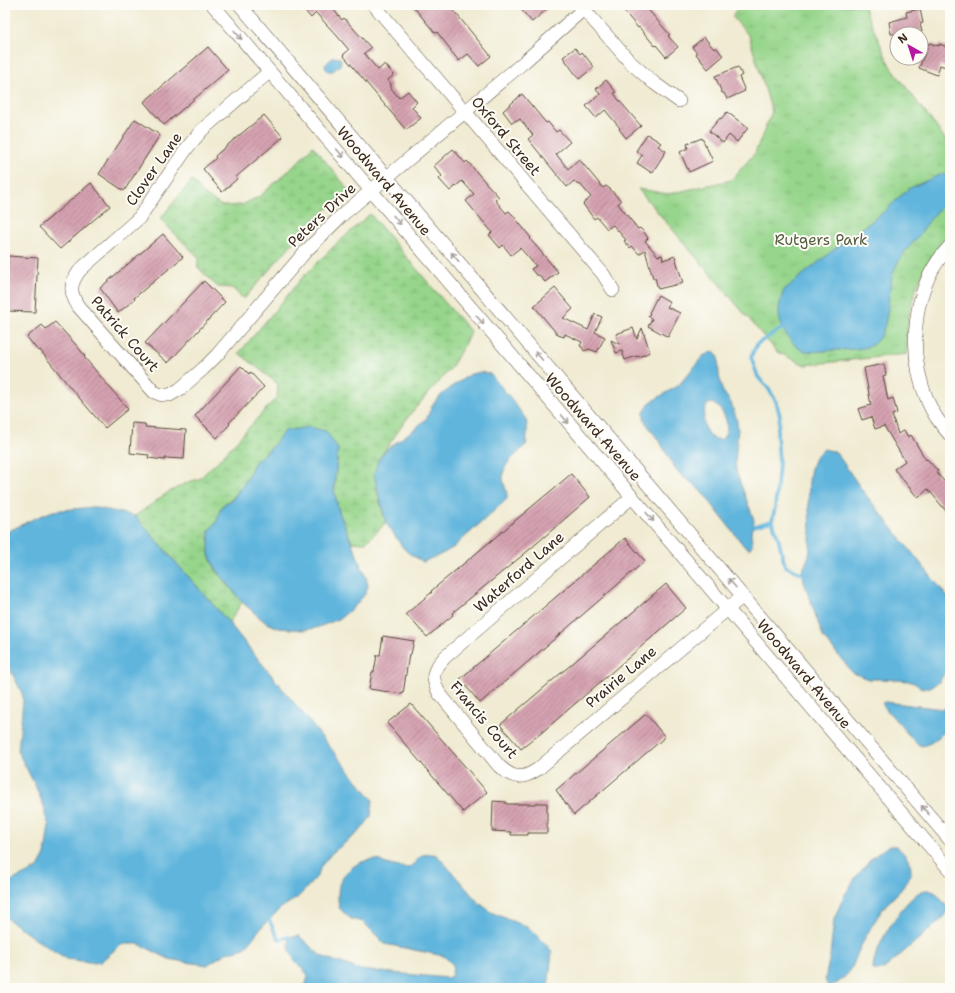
<svg xmlns="http://www.w3.org/2000/svg" width="955" height="993" font-family="'Shantell Sans',sans-serif">
	<style>
		.wetland { fill: url(#wetland-marsh); stroke: #688054 }
		.park { fill: url(#park-tufts); stroke: #688054 }
		.water { fill: #61b5dd; stroke: #4e707e; fill-rule: evenodd }
		.lines { fill: none; stroke-linecap: round; stroke-linejoin: round }
		.stream { stroke: #61b5dd; stroke-width: 3.5 }
		.building { fill: url(#building-hatch) }
		.minor-casing { stroke: #564739; stroke-width: 14 }
		.minor { stroke: #fff; stroke-width: 13 }
		.oneway { stroke: #a79f9a }
		.labels { text-anchor: middle; stroke-width: 4; stroke-linejoin: round; paint-order: stroke }
		.street-label { font-size: 15px; fill: #3b2a1e; stroke: #fdfcf7 }
		.park-label { font-size: 15px; fill: #565d3f; stroke: #fdfcf7 }
	</style>
	<defs>
		<pattern id="wetland-marsh" width="20" height="14" patternUnits="userSpaceOnUse"><rect width="20" height="14" fill="#96d58b"/><path d="M1 5h8M5 5V1M11 12h8M15 12V8" fill="none" stroke="#82b778"/></pattern>
		<pattern id="park-tufts" width="24" height="20" patternUnits="userSpaceOnUse"><rect width="24" height="20" fill="#96d58b"/><path d="M3 7l-1-3M5 7V3M7 7l1-3M15 17l-1-3M17 17v-4M19 17l1-3" fill="none" stroke="#82b778"/></pattern>
		<pattern id="building-hatch" width="6" height="6" patternUnits="userSpaceOnUse"><rect width="6" height="6" fill="#d5a2b1"/><path d="M-1 1l2-2M0 6l6-6M5 7l2-2" fill="none" stroke="#ae848f"/></pattern>
	</defs>
	<rect width="100%" height="100%" fill="#fdfcf7"/>
	<filter id="ink" filterUnits="userSpaceOnUse"><feTurbulence type="fractalNoise" baseFrequency=".025" numOctaves="2"/><feDisplacementMap in="SourceGraphic" scale="8" xChannelSelector="R" yChannelSelector="G"/><feConvolveMatrix kernelMatrix="1 2 1 2 8 2 1 2 1" color-interpolation-filters="sRGB"/></filter>
	<filter id="wash" filterUnits="userSpaceOnUse"><feTurbulence type="fractalNoise" baseFrequency=".012" numOctaves="4" result="noise"/><feDisplacementMap in="SourceGraphic" scale="16" xChannelSelector="R" yChannelSelector="G"/><feGaussianBlur stdDeviation="0.9" result="paint"/><feColorMatrix in="noise" values="0 0 0 0 0 0 0 0 0 0 0 0 0 0 0 0 0 1.4 0 .05"/><feComposite in="paint" operator="in"/></filter>
	<g filter="url(#wash)">
		<rect width="100%" height="100%" fill="#f0ebd2"/>
		<path class="wetland" d="M313,146L349,190L319,216L296,239L244,299L232,288L218,287L207,277L197,266L199,258L160,219L192,180L203,194L222,206L242,205L260,196L294,166Z
			M370,214L454,313L471,332L451,368L411,413L378,460L376,489L386,523L367,541L363,543L352,542L339,512L334,490L338,449L284,431L272,447L254,463L247,479L231,500L225,503L220,510L217,521L209,531V555C215,573 230,587 242,602L229,623L135,516L167,493L188,482L199,479L217,462L277,397L278,384L239,353L302,278L331,249Z"/>
		<path class="park" d="M741,5H863L890,66L950,145V233C928,258 912,289 908,323C907,333 907,344 907,354L805,365L777,352L638,189L669,194L731,180L755,153L772,112L749,36L732,16Z"/>
		<path class="water" d="M333,57L340,58L341,60L340,65L333,71H328L326,69L325,65Z
			M941,174L950,176V200C937,209 929,221 920,234C910,247 898,257 893,274C886,295 892,331 872,345C863,350 849,349 839,350C828,350 816,353 805,351C799,350 795,345 791,341C777,324 776,310 784,290L842,243L885,211L908,189Z
			M714,351L718,356L719,375L722,390L731,403L736,417L738,428L735,464L737,474L754,520C754,525 751,529 751,533C751,540 755,544 749,549L744,546L707,498L695,485L682,476L675,468L660,442L646,423L644,417V412L651,402L679,385L703,356ZM712,403C725,409 733,429 721,440C717,439 712,439 709,435C702,428 702,411 708,404Z
			M481,372C483,373 487,373 490,374C493,376 525,416 526,420C528,428 527,437 526,445C517,455 503,462 503,477C503,485 508,491 507,499L454,547L440,555L423,562L410,554L404,549L386,523L374,475L378,460L387,449L416,428L427,418L432,406L437,399L451,387L471,374Z
			M308,427L326,431L338,449L334,490L339,512L366,577L368,586L365,594L354,607L339,619L316,628L304,630L279,628L265,622L242,602L216,569L209,555V531L217,521L220,510L225,503L232,500L247,479L254,463L272,447L284,431Z
			M824,449L836,452L862,490L950,600V665L939,682L930,687L921,689L916,684L909,681L882,679H868L853,673L823,637L801,573C805,565 810,557 810,547C812,523 802,475 817,455C819,453 822,451 824,449Z
			M93,507L135,516L229,623L373,800L371,817L360,831L332,853L321,866L318,875L305,890L297,898L282,907L259,930L245,948L226,953L207,965L179,961L169,959L139,944H122L100,962L96,963L67,959L35,939L5,917V884L38,868L45,855L49,825L45,815V809L35,785L18,752L23,700L22,693L5,659V533L33,519L53,511Z
			M885,702L943,709L950,706V727C940,735 934,744 921,746L914,741L886,709L882,703Z
			M888,846H896C904,853 914,863 910,875C906,887 893,897 885,906C875,919 867,934 860,948C856,956 854,964 850,971C844,978 837,985 828,987L825,979L830,956L834,919L844,896L856,877L872,858Z
			M431,854L437,855L478,902L491,912L517,923L527,926L547,945L552,952L548,988H301L306,984L308,975C297,963 287,955 289,937L299,936L321,956L360,970L448,978L452,975L453,965L444,956L385,944L363,922L351,919L339,908C338,900 337,888 341,880C347,868 365,857 379,860C382,861 384,864 387,864C394,867 402,867 409,868L422,855Z
			M929,890L936,893L948,908L944,917L885,968L878,971L873,970C872,950 902,902 920,892C923,890 926,890 929,890Z"/>
		<g class="lines">
			<path class="stream" d="M783,328L757,344L751,357L758,377L768,388L776,401L780,416L777,433L779,463L775,508L772,521L778,537L785,566L801,573
				M754,526L772,521
				M269,920L278,938L280,939L289,937"/>
		</g>
		<g id="blocks">
			<path class="building" d="M300,5H330L342,20L344,18L371,48L364,53L378,70L385,64L394,75L388,80L391,84V88L399,98L408,91L417,102L412,107L421,118L406,130L343,55L349,50L338,37L316,13L311,18Z
				M412,5H449L491,56L479,66L468,54L459,61L450,50H451L437,32L435,33Z
				M517,5H542L546,10L532,22Z
				M619,5H644L670,35L668,36L678,47L666,57L656,45L655,46L639,27L638,28Z
				M920,9L923,23L920,24L922,32L913,34H891L889,22L907,17L906,12Z
				M704,37L714,49L716,47L723,56L708,69L696,54L697,53L692,47Z
				M929,43L939,46V44L950,48V63L948,68L940,65L937,75L919,68Z
				M208,47L228,70L164,125L144,102Z
				M575,48L580,54L582,52L594,67L579,79L563,57Z
				M738,67L742,75L739,77L745,91L727,99L724,93H722L715,76Z
				M606,80L616,92L614,93L618,99L641,126L626,138L619,129L620,128L605,110L596,118L586,106L600,94L596,89Z
				M522,94L546,123L548,122L556,132L559,130L570,142L556,154L568,169L579,159L603,188L606,186L610,189L621,201L618,204L638,229L640,228L644,232L648,238L645,241L658,256L662,255L663,260L675,256L683,283L658,289L655,278H653L645,250L639,254L632,246L630,248L624,241L626,240L613,225L607,229L597,217L594,219L583,204L591,197L580,184L578,185L574,181L567,187L528,139L533,135L520,119L517,121L516,120L512,123L503,111Z
				M727,112L748,128L737,142L729,135L723,143L709,131L720,118L721,119Z
				M264,115L283,137L236,177L237,179L222,192L203,169L216,158L215,156L230,143Z
				M135,119L160,135L124,191L99,174Z
				M647,134L661,143L658,146L666,151L652,173L637,163L642,155L636,151Z
				M702,138L713,161L689,172L680,152L688,148L687,144Z
				M453,149L465,163L467,161L487,184L499,197L495,200L506,213L509,211L513,215L531,238L530,239L558,272L545,282L539,275H536L531,269L536,266L520,248L511,255L503,245L500,248L489,235L492,232L466,201L474,194L462,181L450,191L439,179L442,176L434,166Z
				M91,183L110,206L60,249L39,227Z
				M163,234L183,257L134,298L135,299L118,313L100,288Z
				M8,256L38,258L35,312L6,311Z
				M204,281L225,302L168,363L145,343Z
				M555,288L573,309L563,318L588,330L595,314L602,317L595,332L605,337L597,352L589,349L584,351L582,347L580,346L582,342L565,334L564,337L558,335L534,306Z
				M658,295L670,302L667,307L680,313L668,337L648,326L652,319L648,316L650,314L649,313Z
				M55,322L77,346L85,356L84,357L128,409L105,428L69,386L40,350L38,351L27,337L42,325L46,329Z
				M633,328L637,339L642,328L650,352L639,357L637,356L625,360L622,351L616,353L611,340L619,344L616,334Z
				M884,364L886,375L883,376L888,400L893,398L897,413L892,415L898,434L904,430L908,437L911,435L926,460L927,459L938,471L936,472L950,488V516L928,489L918,498L894,469L905,461L884,426L875,429L871,417L862,420L858,409L871,405L864,368Z
				M241,366L249,374L250,372L264,387L229,423L230,424L217,438L195,416Z
				M132,423L145,424V427L186,430L184,459L165,458V460L148,458L149,455L130,453Z
				M571,474L590,497L529,550L452,613L453,615L427,637L406,614L432,592L431,591Z
				M625,538L645,561L480,703L460,679Z
				M666,584L686,608L540,734L521,749L500,725Z
				M383,636L414,641L411,654H409L403,694L369,689L372,672H374L377,655H380Z
				M411,704L487,792L463,812L387,723Z
				M646,714L665,737L574,815L556,790Z
				M493,801L506,802V804H535V803H547V833H528V835H511V832L492,831Z"/>
		</g>
	</g>
	<g filter="url(#ink)">
		<use href="#blocks" fill-opacity="0" stroke="#564739" stroke-width="1"/>
		<g class="lines">
			<g class="minor-casing">
				<path id="minor" d="M213,5L950,870
					M240,5L950,840
					M374,5L603,274L613,290
					M580,5L630,62L654,83L679,101
					M269,72L202,130L187,148L139,218L80,270C70,284 69,291 78,306L154,392L162,395H170L180,389L203,369L217,355L305,252L341,216L524,62L588,5
					M950,246C911,287 907,352 928,402C933,414 942,426 950,435
					M632,497L445,657C433,671 430,675 439,693L499,766C513,779 522,780 538,769L743,596"/>
			</g>
			<use href="#minor" class="minor"/>
		</g>
		<defs><path id="oneway-shaft" d="M-6 0H5M1.5-3L5.5 0L1.5 3" fill="none" stroke-width="1.6" stroke-linecap="round" stroke-linejoin="round"/></defs>
		<g class="oneway">
			<use href="#oneway-shaft" transform="translate(238 35) rotate(50)"/>
			<use href="#oneway-shaft" transform="translate(340 153) rotate(49)"/>
			<use href="#oneway-shaft" transform="translate(397 220) rotate(50)"/>
			<use href="#oneway-shaft" transform="translate(455 257) rotate(-130)"/>
			<use href="#oneway-shaft" transform="translate(480 320) rotate(50)"/>
			<use href="#oneway-shaft" transform="translate(539 356) rotate(-130)"/>
			<use href="#oneway-shaft" transform="translate(565 419) rotate(49)"/>
			<use href="#oneway-shaft" transform="translate(650 517) rotate(50)"/>
			<use href="#oneway-shaft" transform="translate(732 583) rotate(-131)"/>
			<use href="#oneway-shaft" transform="translate(925 810) rotate(-131)"/>
		</g>
	</g>
	<g class="labels">
		<g class="street-label">
			<text transform="translate(506 136) rotate(50)" y="5">Oxford Street</text>
			<text transform="translate(154 169) rotate(-55)" y="5">Clover Lane</text>
			<text transform="translate(384 181) rotate(50)" y="5">Woodward Avenue</text>
			<text transform="translate(322 215) rotate(-43)" y="5">Peters Drive</text>
			<text transform="translate(125 334) rotate(49)" y="5">Patrick Court</text>
			<text transform="translate(593 427) rotate(49)" y="5">Woodward Avenue</text>
			<text transform="translate(519 572) rotate(-41)" y="5">Waterford Lane</text>
			<text transform="translate(804 674) rotate(50)" y="5">Woodward Avenue</text>
			<text transform="translate(621 677) rotate(-40)" y="5">Prairie Lane</text>
			<text transform="translate(484 720) rotate(50)" y="5">Francis Court</text>
		</g>
		<g class="park-label">
			<text x="821" y="245">Rutgers Park</text>
		</g>
	</g>
	<rect width="955" height="993" fill="none" stroke="#fdfcf7" stroke-width="20"/>
	<g transform="translate(909 46) rotate(321)"><circle r="19" fill="#fdfcf7" stroke="#afa8a0"/>
	<path d="M0-3L7 15L0 10L-7 15Z" fill="#b5179e"/>
	<text y="-6" font-size="11" font-weight="bold" text-anchor="middle" fill="#3b2a1e">N</text>
	</g>
</svg>
